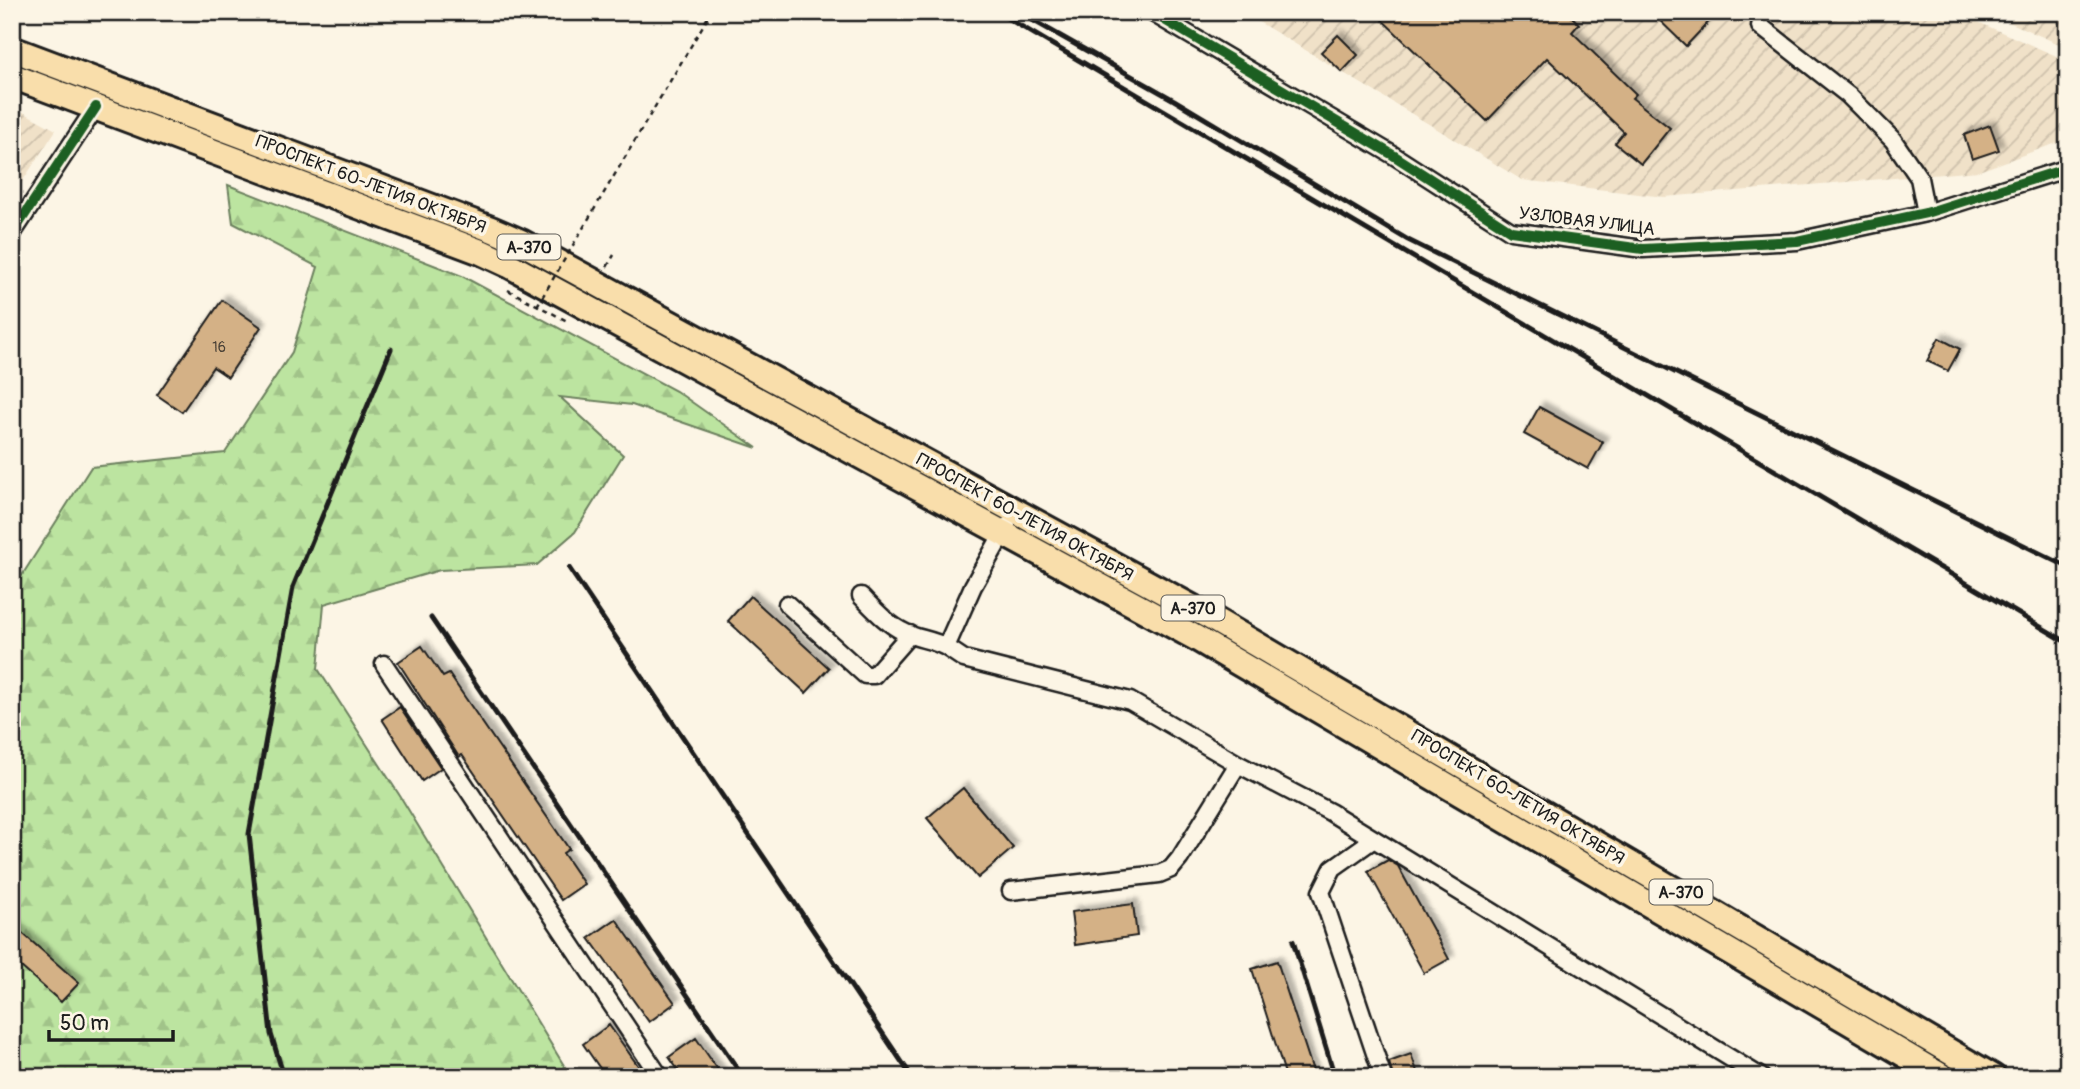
<svg xmlns="http://www.w3.org/2000/svg" width="2080" height="1089" font-family="Pangolin,sans-serif">
	<style>
		.industrial { fill: url(#industrial-furrows) }
		.forest { fill: url(#forest-firs); stroke: #6c805e; stroke-width: 2 }
		.building { fill: #d4b186; stroke: #1c1c1c; stroke-width: 2; filter: url(#shadow) }
		.lines { fill: none; stroke-linecap: round; stroke-linejoin: round }
		.minor-casing { stroke: #1c1c1c; stroke-width: 21 }
		.highway-casing { stroke: #1c1c1c; stroke-width: 30 }
		.path { stroke: #1c1c1c; stroke-width: 2.5; stroke-dasharray: 5 5; stroke-linecap: butt }
		.minor { stroke: #fcf5e5; stroke-width: 16 }
		.highway { stroke: #f9deab; stroke-width: 24 }
		.rail { stroke: #1c1c1c; stroke-width: 5 }
		.path-bridge { stroke: #1c1c1c; stroke-width: 2.5; stroke-dasharray: 5 5; stroke-linecap: butt }
		.cycleway-casing { stroke: #fcf5e5; stroke-width: 15 }
		.cycleway { stroke: #1b5e20; stroke-width: 10 }
		.labels { text-anchor: middle; stroke-width: 7; stroke-linejoin: round; paint-order: stroke }
		.number-label { font-size: 14px; fill: #4a4136 }
		.shield { fill: #fcf5e5; stroke: #5f5d58; stroke-width: 2 }
		.shield-label { font-size: 16px; font-weight: bold; fill: #1c1c1c }
		.street-label { font-size: 18px; fill: #1c1c1c; stroke: #fcf5e5 }
	</style>
	<defs>
		<pattern id="industrial-furrows" width="10" height="10" patternUnits="userSpaceOnUse" patternTransform="scale(1.75)"><rect width="10" height="10" fill="#f0e1c8"/><path d="M-1 1l2-2M0 10L10 0M9 11l2-2" fill="none" stroke="#cdc0ab"/></pattern>
		<pattern id="forest-firs" width="22" height="20" patternUnits="userSpaceOnUse" patternTransform="scale(1.75)"><rect width="22" height="20" fill="#bce4a0"/><path d="M5 1l3.5 6h-7zM16 11l3.5 6h-7z" fill="#a1c389"/></pattern>
		<filter id="shadow"><feDropShadow dx="5" dy="-5" stdDeviation="2" flood-color="#0004"/></filter>
	</defs>
	<rect width="100%" height="100%" fill="#fcf5e5"/>
	<filter id="ink" filterUnits="userSpaceOnUse"><feTurbulence type="fractalNoise" baseFrequency=".0143" numOctaves="2"/><feDisplacementMap in="SourceGraphic" scale="14" xChannelSelector="R" yChannelSelector="G"/><feConvolveMatrix kernelMatrix="1 2 1 2 8 2 1 2 1" color-interpolation-filters="sRGB"/></filter>
	<g filter="url(#ink)">
		<path class="industrial" d="M1242,12H1955L2068,61V139L1979,171L1664,197L1522,180Z
			M1986,12H2068V48Z
			M12,106L56,130L12,197Z"/>
		<path class="forest" d="M228,185L462,276L676,391L757,448L632,405L560,397L623,455L575,532L537,565L440,570L324,604L318,669L400,796L571,1077H12V591L91,467L225,453L292,352L318,267L233,223Z"/>
		<path class="building" d="M1374,12H1567L1579,24L1572,32L1636,94L1632,98L1670,128L1641,164L1615,143L1624,132L1547,58L1487,121Z
			M1651,12H1718L1686,46Z
			M1338,35L1358,55L1342,72L1321,52Z
			M1990,125L1999,150L1972,159L1964,135Z
			M222,300L261,327L228,377L213,367L182,412L157,395Z
			M1939,338L1960,349L1948,371L1927,361Z
			M1539,407L1603,442L1588,469L1524,434Z
			M750,596L829,668L806,693L728,621Z
			M422,646L443,677L449,674L569,849L563,853L584,884L561,900L462,755L459,757L398,662Z
			M400,707L441,768L422,781L382,719Z
			M963,788L1013,848L978,878L927,818Z
			M1388,860L1398,866L1449,959L1424,973L1368,871Z
			M1133,904L1137,936L1075,945L1071,912Z
			M616,919L675,1003L649,1022L589,938Z
			M12,924L79,983L61,1002L12,959Z
			M1277,961L1315,1077H1286L1252,969Z
			M609,1025L646,1077H606L583,1044Z
			M696,1038L723,1077H683L669,1057Z
			M1411,1054L1419,1077H1393L1389,1062Z"/>
		<g class="lines">
			<g class="minor-casing">
				<path id="minor" d="M1151,12L1393,155L1511,231L1643,249L1797,241L1926,213L2068,168
					M1760,26L1848,95L1893,140L1919,178L1926,213
					M12,234L96,107
					M1007,526L973,586L946,647L964,659L1130,701L1238,764L1330,812L1761,1077
					M861,596C874,609 887,624 904,632C917,639 931,639 946,647
					M787,604L865,675H874L910,634
					M384,664L660,1077
					M1374,839L1333,868L1321,892L1383,1077
					M1011,891L1159,874L1171,869L1180,858L1238,764"/>
			</g>
			<g class="highway-casing">
				<path id="highway" d="M12,49L491,229L521,242L1208,616L1993,1077
					M12,76L481,252L509,265L1196,638L1943,1077"/>
			</g>
			<path class="path" d="M607,267L614,255
				M508,290L569,322"/>
			<use href="#minor" class="minor"/>
			<use href="#highway" class="highway"/>
			<path class="rail" d="M997,12L2068,643
				M1018,12L1174,100L1408,240L2068,567
				M569,568L912,1077
				M431,618L743,1077
				M1293,941L1335,1077
				M284,1077L271,1034L249,834L293,587L391,349"/>
			<path class="path-bridge" d="M537,306L711,12"/>
			<g class="cycleway-casing">
				<path id="cycleway" d="M1151,12L1393,155L1511,231L1643,249L1797,241L1926,213L2068,168
					M12,234L96,107"/>
			</g>
			<use href="#cycleway" class="cycleway"/>
		</g>
	</g>
	<g class="labels">
		<g class="number-label">
			<text x="219" y="352">16</text>
		</g>
		<g class="shield">
			<rect x="497.5" y="234.5" width="63" height="25" rx="5"/>
			<rect x="1161.5" y="595.5" width="63" height="25" rx="5"/>
			<rect x="1649.5" y="879.5" width="63" height="25" rx="5"/>
		</g>
		<g class="shield-label">
			<text x="529" y="253">А-370</text>
			<text x="1193" y="614">А-370</text>
			<text x="1681" y="898">А-370</text>
		</g>
		<g class="street-label">
			<text transform="translate(371 184) rotate(21)" y="6">ПРОСПЕКТ 60-ЛЕТИЯ ОКТЯБРЯ</text>
			<text transform="translate(1587 221) rotate(7)" y="6">УЗЛОВАЯ УЛИЦА</text>
			<text transform="translate(1025 517) rotate(29)" y="6">ПРОСПЕКТ 60-ЛЕТИЯ ОКТЯБРЯ</text>
			<text transform="translate(1518 797) rotate(31)" y="6">ПРОСПЕКТ 60-ЛЕТИЯ ОКТЯБРЯ</text>
		</g>
	</g>
	<rect width="2080" height="1089" fill="none" stroke="#fcf5e5" stroke-width="42"/>
	<rect x="21" y="21" width="2038" height="1047" fill="none" stroke="#1c1c1c" stroke-width="2.5" filter="url(#ink)"/>
	<path d="M49 1030v10h124v-10" fill="none" stroke="#1c1c1c" stroke-width="3.5"/>
	<text x="60" y="1030" font-size="21" fill="#1c1c1c" stroke="#fcf5e5" stroke-width="5" paint-order="stroke">50 m</text>
</svg>
